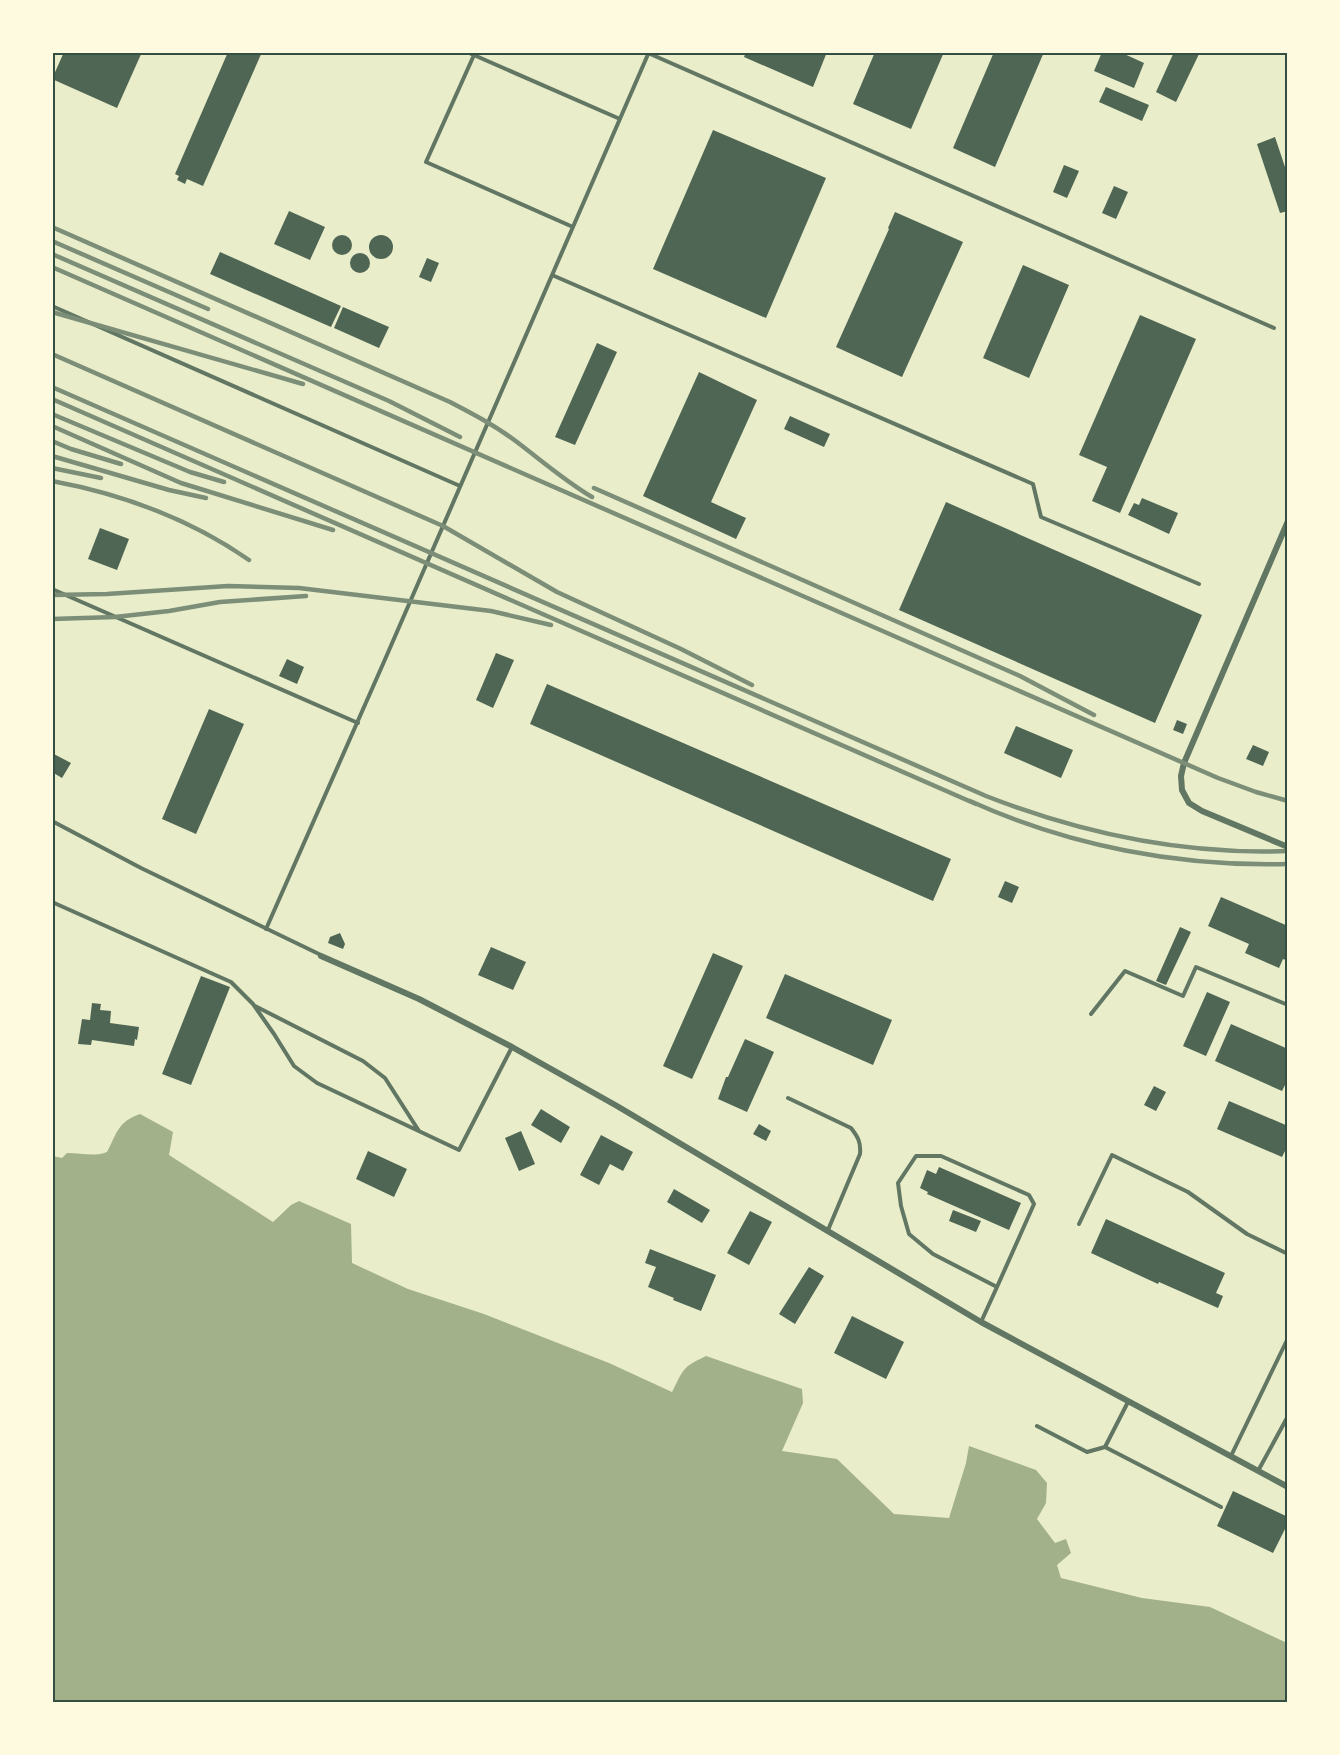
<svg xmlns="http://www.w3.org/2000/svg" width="1340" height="1755" font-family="'Varela Round',sans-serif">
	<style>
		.water { fill: #a3b18a }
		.building { fill: #4f6655 }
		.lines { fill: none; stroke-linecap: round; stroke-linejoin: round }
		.service { stroke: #617663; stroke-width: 4 }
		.minor { stroke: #617663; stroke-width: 6 }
		.rail { stroke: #7c8e77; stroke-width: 4.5 }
		.neatline { fill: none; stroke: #344e41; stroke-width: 2 }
	</style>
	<rect width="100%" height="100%" fill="#e9edc9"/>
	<path class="water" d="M140,1114L173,1132L169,1155L273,1222L291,1205L299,1201L351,1224L352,1263L408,1289L484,1314L609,1363L672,1392C684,1369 681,1368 706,1356L802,1389L803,1403L782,1451L837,1459L894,1514L949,1518L966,1463L969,1446L1036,1470L1047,1483L1046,1503L1037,1519L1055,1543L1066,1539L1071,1553L1057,1565L1061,1578L1142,1598L1210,1607L1287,1643V1702H53V1156L62,1158L67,1153C81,1153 95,1157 107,1152C118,1131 118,1122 140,1114Z"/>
	<path class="building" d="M64,52H142L117,108L52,79Z
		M228,52H262L203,186L187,179L185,184L177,180L179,176L175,174Z
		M746,52H827L813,87L744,57Z
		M875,52H944L911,129L853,104Z
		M994,52H1044L995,167L953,148Z
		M1102,52H1120L1144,63L1134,88L1094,71Z
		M1174,52H1200L1176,102L1156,92Z
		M1106,87L1149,105L1142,121L1099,102Z
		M713,130L826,178L766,318L653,269Z
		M1275,137L1288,176V211L1280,213L1257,144Z
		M1064,165L1079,171L1067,198L1053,192Z
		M1114,186L1128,192L1116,219L1102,213Z
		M289,211L325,227L310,260L274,244Z
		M895,212L963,242L902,377L836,347L889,229L888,228Z
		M369 247a12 12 0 1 1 24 0a12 12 0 1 1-24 0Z
		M332 245a10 10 0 1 1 20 0a10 10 0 1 1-20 0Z
		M220,252L341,306L331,327L210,274Z
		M350 263a10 10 0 1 1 20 0a10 10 0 1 1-20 0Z
		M427,258L439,263L431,282L419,277Z
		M1023,265L1069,285L1029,378L983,358Z
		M343,307L389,327L379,348L334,328Z
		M1140,315L1196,339L1120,513L1092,501L1107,467L1079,455Z
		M597,343L617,352L575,445L555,437Z
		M699,372L757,400L711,502L746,518L736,539L643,496Z
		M790,416L830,434L824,447L784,429Z
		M1142,498L1178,513L1169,534L1128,515L1134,503L1139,505Z
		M946,502L1202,615L1155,723L899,610Z
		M100,528L129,539L117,570L88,559Z
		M496,653L514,660L493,708L476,700Z
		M287,659L304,667L297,684L279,676Z
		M547,684L951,859L933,901L530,724Z
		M209,709L244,724L196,834L162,819Z
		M1177,720L1187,724L1183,734L1173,730Z
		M1016,726L1073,750L1061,778L1004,753Z
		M1253,745L1269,752L1263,766L1246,759Z
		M52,753L71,763L62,778L52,772Z
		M1005,881L1019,887L1012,903L998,897Z
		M1221,897L1288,926V961L1283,959L1279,968L1245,953L1249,944L1208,926Z
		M1180,927L1191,932L1166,985L1156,981Z
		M340,933L345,944L343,949L328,943L330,937Z
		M491,947L526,962L513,990L478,975Z
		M713,953L743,966L692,1079L663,1066Z
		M785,974L892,1020L873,1065L766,1018Z
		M201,976L230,987L191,1085L162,1074Z
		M1207,992L1230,1002L1206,1056L1183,1046Z
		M92,1003L101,1004L100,1010L111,1011L110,1023L139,1027L137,1040L135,1039L134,1046L92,1040L91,1045L78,1044L82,1019L90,1020Z
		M1231,1024L1288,1049V1079L1282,1091L1215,1061Z
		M745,1039L774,1052L747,1112L718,1099L726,1077H728Z
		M1154,1086L1166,1092L1156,1111L1144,1105Z
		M1229,1101L1288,1126V1145L1282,1157L1217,1129Z
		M541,1109L570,1127L561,1143L531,1125Z
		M759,1124L771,1131L766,1141L753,1134Z
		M521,1131L535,1164L519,1171L505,1138Z
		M601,1135L633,1152L623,1171L610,1164L599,1185L580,1175Z
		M368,1151L407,1169L394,1197L356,1179Z
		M939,1167L1021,1203L1009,1230L927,1194L928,1192L920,1188L927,1170L936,1174Z
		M674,1189L710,1210L702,1223L667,1202Z
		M953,1210L981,1221L976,1232L949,1221Z
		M750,1211L772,1222L749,1265L727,1253Z
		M1106,1219L1225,1273L1216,1293L1223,1296L1218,1308L1159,1282L1158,1284L1091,1253Z
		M650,1249L716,1275L701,1311L673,1300L674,1298L648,1287L656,1267L645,1263Z
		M809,1267L824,1276L795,1324L779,1314Z
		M852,1316L904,1342L886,1379L834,1353Z
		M1233,1491L1288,1517V1523L1273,1553L1217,1526Z"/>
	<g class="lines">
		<path class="service" d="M467,52L620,119
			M648,53L1274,328
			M474,55L426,162L573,227
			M552,275L1033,484L1041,517L1199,584
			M52,306L460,486
			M52,589L358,723
			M52,821L141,868L321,955
			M52,902L231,982L253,1004L274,1034L294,1066L317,1083L459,1150L512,1047
			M266,929L383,664L649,52
			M255,1006L363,1061L385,1078L419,1131
			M1091,1014L1125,971L1183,996L1196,967L1288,1005
			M788,1098L851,1128C858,1137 861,1142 860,1154L828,1230
			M1079,1224L1112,1155L1188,1192L1247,1234L1288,1254
			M981,1322L997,1287L1034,1204L1029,1195L941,1156H916L898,1183L901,1206L909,1234L933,1254L997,1287
			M1128,1402L1105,1447L1221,1507
			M1037,1426L1087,1452L1105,1447
			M1231,1456L1288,1338
			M1258,1471L1288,1416"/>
		<path class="minor" d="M1288,521L1184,763L1181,776L1182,790L1189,803L1202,811L1288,847
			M321,956L419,999L512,1047L617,1106L981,1322L1288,1487"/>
		<path class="rail" d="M52,227L450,402C473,414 496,426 517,442C542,461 565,481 592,497
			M52,241L208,309
			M52,254L389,401L460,437
			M52,267L1218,778L1256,792L1288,801
			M52,312L303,384
			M52,354L443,526L557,592L681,649L752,685
			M52,387L986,796C1083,834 1183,855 1288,851
			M52,399L976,804
			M52,414L190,472L224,482
			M52,426L181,483L333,530
			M52,441L71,449L121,464
			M52,456L169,490L206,498
			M52,468L101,478
			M52,481C122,494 190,519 249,560
			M594,488L1020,676L1094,715
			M52,595L107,594L228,586L299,588L491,611L551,625
			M52,619L115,617L169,611L220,602L306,596
			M970,801C1069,846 1179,867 1288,864"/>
	</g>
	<rect width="1340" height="1755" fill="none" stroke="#fefae0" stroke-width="108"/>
	<rect x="54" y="54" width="1232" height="1647" class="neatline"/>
</svg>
